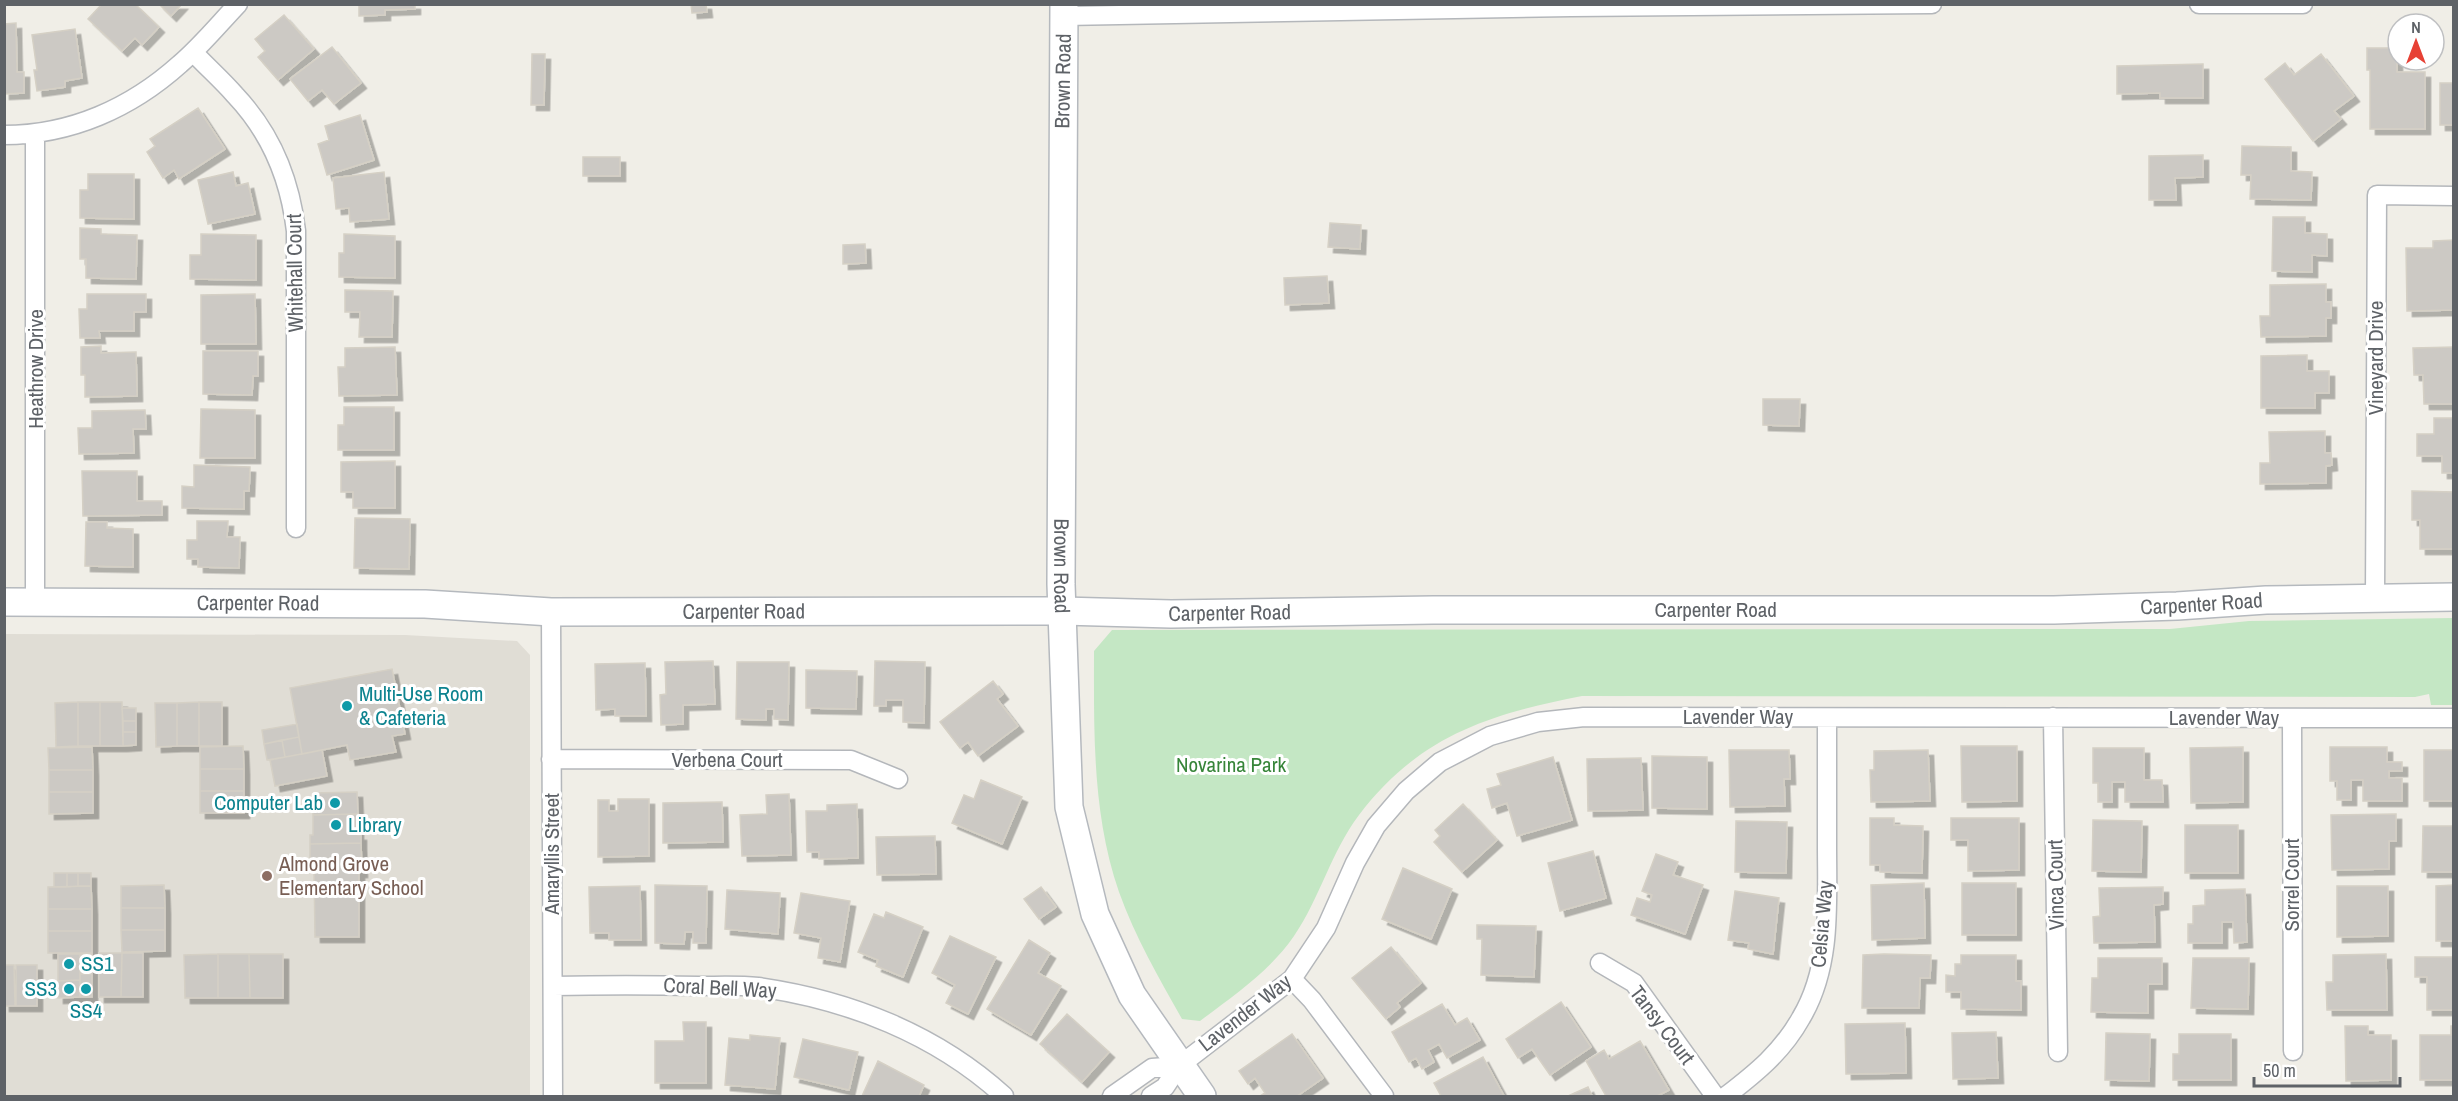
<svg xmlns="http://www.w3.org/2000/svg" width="2458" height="1101" font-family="'Archivo Narrow',sans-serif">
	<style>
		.education { fill: #e0ddd5 }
		.green { fill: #c4e7c4 }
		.building { fill: #ccc9c4; stroke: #d5d0c5; stroke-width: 1.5; filter: url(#shadow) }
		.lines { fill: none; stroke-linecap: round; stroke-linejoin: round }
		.street-casing { stroke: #b4b7bb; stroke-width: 21 }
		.secondary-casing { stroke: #b5b9be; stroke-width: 30 }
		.street { stroke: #fff; stroke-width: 18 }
		.secondary { stroke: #fff; stroke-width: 27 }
		.culture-dot { fill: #0f9aa8; stroke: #fff; stroke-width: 2 }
		.education-dot { fill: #8d6e63; stroke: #fff; stroke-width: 2 }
		.labels { text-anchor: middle; stroke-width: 6; stroke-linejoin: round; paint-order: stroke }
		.street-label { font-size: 21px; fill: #5e6267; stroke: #fff }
		.culture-label { font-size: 21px; fill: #0d838f; stroke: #fff; text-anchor: start }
		.park-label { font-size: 21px; fill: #378539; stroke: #fff }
		.education-label { font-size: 21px; fill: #785e54; stroke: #fff; text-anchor: start }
	</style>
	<defs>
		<filter id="shadow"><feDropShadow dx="5.5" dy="5.5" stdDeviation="0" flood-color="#0004"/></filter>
	</defs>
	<rect width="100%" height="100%" fill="#f0eee7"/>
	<path class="education" d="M5,634L405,635L517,641L530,655V1096H5Z"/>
	<path class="green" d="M2453,618V705H2431L2429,694L2415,697L1582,696C1489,714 1419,736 1359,815C1331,852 1320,898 1294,936C1269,972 1234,995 1200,1021L1182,1019C1159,978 1135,937 1119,892C1092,814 1094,732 1094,651L1112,630L2103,629H2170L2249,621Z"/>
	<path class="building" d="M102,4H135L159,27L142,45L135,38L122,51L88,19Z
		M159,4H182L171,16Z
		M359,4H415V9L385,10V15L359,16Z
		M691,4H706L707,12L692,13Z
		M284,15L314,49L278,80L258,57L265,51L255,39Z
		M16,23L17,72H24V93L4,94V24Z
		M75,29L82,78L65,81V87L37,91L34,70H37L32,35Z
		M332,47L361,83L334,104L322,90L308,101L290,79Z
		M2367,48H2397V72H2425V129H2370V70H2367Z
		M532,54H545L544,105H531Z
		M2321,54L2354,96L2334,111L2341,119L2313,141L2265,79L2285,63L2294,75Z
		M2203,64V98H2160V93L2117,94V66Z
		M2440,83H2454V125H2440Z
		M198,108L225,149L179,179L174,170L163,178L147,152L155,146L150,139Z
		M360,115L374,160L327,175L318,144L329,140L325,126Z
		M2242,146L2291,147V171L2312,172L2311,200L2250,199L2251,175H2241Z
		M2203,155V177L2175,178L2176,200H2149V156Z
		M583,157H620V176H583Z
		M233,172L236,186L248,183L255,214L208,224L198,180Z
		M384,172L389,219L350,222L349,208L336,209L333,178Z
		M88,174H134V219L80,218V190H88Z
		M2273,217H2305V233L2327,234V256L2312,255V272L2272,271Z
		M1330,223L1361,225L1360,249L1328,247Z
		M80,228L101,229V234L137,235L136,279L86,278V259H80Z
		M201,234L256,235V280L190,279V255H201Z
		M344,234L395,236V278L339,277V253H344Z
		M2454,240V310L2407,311L2406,248H2433V241Z
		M865,244L866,263L843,264V245Z
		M1327,276L1329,303L1285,305L1284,278Z
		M2326,284V302H2331V318H2326V336L2261,337L2260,316H2270V285Z
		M345,290L393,291L392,337H359L360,312H345Z
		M87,294H146V312H134V331H99L100,338H80L79,309H87Z
		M255,294L256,344H201V295Z
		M101,346V353L136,352L137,396L85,397V375H81V347Z
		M395,347L397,395L339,396L338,367H345V348Z
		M2454,347V404H2424L2423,375H2414L2413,348Z
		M203,351H258V376H253L252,395L203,394Z
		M2307,355V371H2329V393H2315V408H2261V356Z
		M1763,399H1800L1799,426L1763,425Z
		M344,407H394V450H338V425H344Z
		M201,409L255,410V458H200Z
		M145,410L146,429H133L134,453L79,454L78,428H92V411Z
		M2434,418H2454V473H2442V456H2417V434H2434Z
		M2325,431V453H2331L2332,465L2326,466V483L2260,484V463H2270L2269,432Z
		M395,461V508H353V492H341V462Z
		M194,465L250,467L249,491H244V509L182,508V486L194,487Z
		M82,471H137V501H162V515L83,516Z
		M2412,491L2454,492V549H2420V520H2412Z
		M355,518L410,519L409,569L354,568Z
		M197,521H228L227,537H240L239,568L198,567V559H187V540H197Z
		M86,522H107V528L133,529V567L85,566Z
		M713,661L715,704L683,705V724L661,725L660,695L666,694L665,662Z
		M875,661L925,662L924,723L903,722V700H886V706H874Z
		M737,662H789L788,720L774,719V709H766V720L736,719Z
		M645,663L646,716H615V709L596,710L595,664Z
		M392,669L405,734L392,736L396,752L350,760L347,745L302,754L290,688Z
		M806,670L857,671L856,709L806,708Z
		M993,681L1003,694L997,699L1018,726L978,756L968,742L960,748L940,722Z
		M78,702V746L56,747L55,703Z
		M78,702H100V746H78Z
		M100,702H122L123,746H100Z
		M199,702V746H177V703Z
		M199,702H222V746H199Z
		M155,703H177V746L156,747Z
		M122,708H136V721H123Z
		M123,721H136V732H123Z
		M297,724L299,737L264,744L262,730Z
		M123,732H136V745L123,746Z
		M299,737L302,754L285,757L282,740Z
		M282,740L285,757L267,760L264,744Z
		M243,746L244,769H200V747Z
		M1961,746H2017V801L1962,802Z
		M92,747L93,770H49L48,748Z
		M2243,747V802L2191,803L2190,748Z
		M2330,747H2387V762H2402V771H2389V778H2402V801H2363V780H2351V800H2337V781H2330Z
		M2093,748H2144V780H2162L2163,802H2125V782H2112V802H2098V783H2093Z
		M322,750L327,776L275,786L270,760Z
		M1729,750H1789L1790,779H1784L1785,806L1730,807Z
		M1928,750L1930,801L1871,802L1870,770H1874V751Z
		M2424,750H2454V801H2424Z
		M1652,756L1707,757V809L1652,808Z
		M1553,757L1572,820L1517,836L1507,803L1492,808L1487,789L1501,785L1497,774Z
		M1641,758L1643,810L1588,811L1587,759Z
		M200,769H244V791H200Z
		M49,770H93V792H49Z
		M981,780L1022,797L1002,844L952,823L964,795L974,799Z
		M200,791H244V813H200Z
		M49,792H93V813L49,814Z
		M357,792L358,814L313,815V793Z
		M789,794L791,855L742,856L740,815L767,814L766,795Z
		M618,799H649V856L598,857V800H609V811H618Z
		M722,802L723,842L663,843V803Z
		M857,804L858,858L819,859V852H807L806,811H827V805Z
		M1463,804L1497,840L1462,872L1434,842L1440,836L1435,830Z
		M358,814V835H361V843L310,844V835H313V815Z
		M2396,814V841H2389V869L2332,870L2331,815Z
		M1870,818H1894V825L1923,826L1922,873L1880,872V865H1870Z
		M1951,818H2019V870L1968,871V840H1951Z
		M2093,820L2142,821L2141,872L2092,871Z
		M1736,821L1787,822L1786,873L1735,872Z
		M2185,825H2238V873H2185Z
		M2423,826H2454V872H2422Z
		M935,836L936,874L877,875L876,837Z
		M361,843L362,872H359V937H315L314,873H310V844Z
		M1593,851L1606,898L1560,911L1548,863Z
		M1656,854L1678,862L1673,875L1703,885L1685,934L1631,915L1637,898L1650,902L1652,895L1642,891Z
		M1403,868L1452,889L1431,939L1382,919Z
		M54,873H67V887H54Z
		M67,873H78V886L67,887Z
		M78,873H91V886H78Z
		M1924,883L1925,938L1872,940L1871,885Z
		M1962,883H2016V935H1962Z
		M164,885L165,908H121V886Z
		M655,885L707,886L706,943H693V932H685L684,944L655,943Z
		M2454,885V941H2436V886Z
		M91,886L92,909H48V887Z
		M640,886L641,940H609V933H590L589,887Z
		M2337,886H2388V936L2337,937Z
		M1041,887L1056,907L1039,919L1024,899Z
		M2163,887V904L2154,905L2155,942L2094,943L2093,917L2100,916L2099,888Z
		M2245,889L2247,942L2234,943L2233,922H2222V943H2188V924H2193V906L2205,905V890Z
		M727,890L780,893L778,934L725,929Z
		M1735,891L1779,898L1773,954L1748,949L1749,943L1728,940Z
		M801,893L850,901L840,962L818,958L821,938L794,933Z
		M121,908H165V930H121Z
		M48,909H92V931H48Z
		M886,912L923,927L903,977L876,966L878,960L858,952L874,914L884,918Z
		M1477,925L1536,926L1534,977L1481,975L1482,939H1477Z
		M121,930H165V951L122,952Z
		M48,931H92V953H48Z
		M950,936L996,957L968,1014L946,1003L955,985L932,973Z
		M1029,940L1050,953L1038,973L1061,986L1031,1035L987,1009Z
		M1391,947L1421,983L1397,1003L1400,1007L1386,1019L1352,978Z
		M99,953H122L121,997H99Z
		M122,953H143V997H121Z
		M58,954H80V980L58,981Z
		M80,954H92V974H80Z
		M218,954V998H185L184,955Z
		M218,954H249L250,998H218Z
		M249,954H283V998H250Z
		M1884,954L1931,955L1930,978H1920L1919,1008H1862L1863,955Z
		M2386,954L2387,1010H2327L2326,982H2333V955Z
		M1961,955H2016V981H2021V1010L1961,1009V992H1946V975L1955,976V964H1961Z
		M2415,957H2454V1010H2427V977H2415Z
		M2098,958H2162V984H2148V1013L2091,1012L2092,978H2098Z
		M2193,958H2249L2248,1009L2191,1008Z
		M4,965H14L15,1006H4Z
		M16,965H37V1006H16Z
		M80,974H92V997H80Z
		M80,980V997L58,998V981Z
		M1561,1002L1591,1047L1550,1075L1532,1049L1518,1058L1506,1039Z
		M1442,1004L1455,1025L1467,1018L1480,1040L1447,1058L1439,1044L1428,1050L1434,1062L1422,1069L1416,1058L1409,1062L1392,1032Z
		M1067,1014L1109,1052L1082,1082L1040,1044Z
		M683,1022H706V1083H655V1041H684Z
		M1905,1023L1906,1073L1846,1074L1845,1024Z
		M2345,1026H2368V1035H2391V1080L2346,1081Z
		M2451,1026H2454V1080H2420V1035H2451Z
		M1996,1032L1998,1078L1953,1079L1952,1033Z
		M2106,1033L2150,1034L2149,1081L2105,1080Z
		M1292,1034L1323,1078L1297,1096H1260L1265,1093L1255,1078L1248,1084L1239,1071Z
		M2179,1034H2231V1080H2173V1054H2179Z
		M750,1035L780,1038L775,1089L725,1085L729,1038L750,1040Z
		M803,1039L858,1052L849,1090L794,1077Z
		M1640,1041L1669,1090L1657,1096H1606L1586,1061L1604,1050L1609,1059Z
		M1483,1057L1504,1096H1441L1434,1083Z
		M878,1061L924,1085L919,1096H862Z
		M1588,1087L1592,1096H1568Z"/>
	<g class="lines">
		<g class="street-casing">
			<path id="street" d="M2199,4H2303
				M1064,16L1571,7L1932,4
				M193,52C207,67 222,80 235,95C271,133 290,179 296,231V528
				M35,134V603
				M4,135C71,135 131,108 180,64C201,46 219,24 238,4
				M2375,597L2377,195L2454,196
				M551,612L553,1096
				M2053,717L2058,1052
				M2292,718L2293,1051
				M551,759L851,760L898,779
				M1600,963L1634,983L1715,1096
				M1292,979L1312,1000L1384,1096
				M553,986C602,985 650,985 699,986C719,986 739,985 758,987C849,1000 936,1034 1004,1096
				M1112,1096L1152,1068L1179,1066
				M1151,1096L1165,1087L1179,1066L1292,979L1326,928L1355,863L1376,826L1406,791L1440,762L1490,736L1538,722L1584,717L2454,718
				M1726,1096C1756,1073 1782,1052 1801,1018C1832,966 1827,904 1827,845C1827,803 1827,760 1827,718"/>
		</g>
		<g class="secondary-casing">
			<g id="secondary">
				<path id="s1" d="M1064,4L1061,584L1069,807L1095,914L1132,995L1202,1096"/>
				<path id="s2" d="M4,602L425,604L551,612L1063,611L1171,614L1433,610H2054L2177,606L2266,600L2454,597"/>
			</g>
		</g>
		<use href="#street" class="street"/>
		<use href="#secondary" class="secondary"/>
	</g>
	<g class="culture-dot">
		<circle cx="347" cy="706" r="6"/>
		<circle cx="335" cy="803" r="6"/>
		<circle cx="336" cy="825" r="6"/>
		<circle cx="69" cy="964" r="6"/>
		<circle cx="69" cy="989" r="6"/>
		<circle cx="86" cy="989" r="6"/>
	</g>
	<circle class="education-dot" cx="267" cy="876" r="6"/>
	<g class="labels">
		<g class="street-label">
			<text transform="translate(1063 81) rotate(-89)" y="7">Brown Road</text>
			<text transform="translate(295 273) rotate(-91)" y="7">Whitehall Court</text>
			<text transform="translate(2376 358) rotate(-90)" y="7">Vineyard Drive</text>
			<text transform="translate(36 369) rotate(-90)" y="7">Heathrow Drive</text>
			<text dy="7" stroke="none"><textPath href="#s1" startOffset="562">Brown Road</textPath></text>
			<text dy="7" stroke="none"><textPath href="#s2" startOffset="254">Carpenter Road</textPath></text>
			<text dy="7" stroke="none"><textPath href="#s2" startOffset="2198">Carpenter Road</textPath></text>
			<text dy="7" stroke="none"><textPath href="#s2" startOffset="1712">Carpenter Road</textPath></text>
			<text dy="7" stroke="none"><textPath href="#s2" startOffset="740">Carpenter Road</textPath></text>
			<text dy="7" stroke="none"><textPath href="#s2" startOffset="1226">Carpenter Road</textPath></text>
			<text x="1738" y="724">Lavender Way</text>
			<text x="2224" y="725">Lavender Way</text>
			<text x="727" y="767">Verbena Court</text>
			<text transform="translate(552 854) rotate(-90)" y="7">Amaryllis Street</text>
			<text transform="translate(2056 885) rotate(-91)" y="7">Vinca Court</text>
			<text transform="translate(2292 885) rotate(-90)" y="7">Sorrel Court</text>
			<text transform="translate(1822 924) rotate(-85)" y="7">Celsia Way</text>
			<text transform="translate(720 988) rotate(3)" y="7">Coral Bell Way</text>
			<text transform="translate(1245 1013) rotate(-38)" y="7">Lavender Way</text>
			<text transform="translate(1662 1025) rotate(53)" y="7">Tansy Court</text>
		</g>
		<g class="culture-label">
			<text x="359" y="701">Multi-Use Room<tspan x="359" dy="24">&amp; Cafeteria</tspan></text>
			<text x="323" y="810" text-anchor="end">Computer Lab</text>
			<text x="348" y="832">Library</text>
			<text x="81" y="971">SS1</text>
			<text x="57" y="996" text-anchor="end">SS3</text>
			<text x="86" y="1018" text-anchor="middle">SS4</text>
		</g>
		<g class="park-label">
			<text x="1231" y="772">Novarina Park</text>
		</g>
		<g class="education-label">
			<text x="279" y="871">Almond Grove<tspan x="279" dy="24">Elementary School</tspan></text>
		</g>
	</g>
	<rect width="2458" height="1101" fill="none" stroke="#5e6267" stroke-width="12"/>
	<g transform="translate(2416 42)"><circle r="28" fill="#ffffff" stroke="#bfc0c2" stroke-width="1.5"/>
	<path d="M0-4.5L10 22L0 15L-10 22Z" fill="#e74135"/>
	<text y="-9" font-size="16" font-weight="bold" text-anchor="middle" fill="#5e6267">N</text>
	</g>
	<path d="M2254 1077v9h146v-9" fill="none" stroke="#5e6267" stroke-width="3"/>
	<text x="2263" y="1077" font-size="18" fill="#5e6267" stroke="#ffffff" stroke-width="4.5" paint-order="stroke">50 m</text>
</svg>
